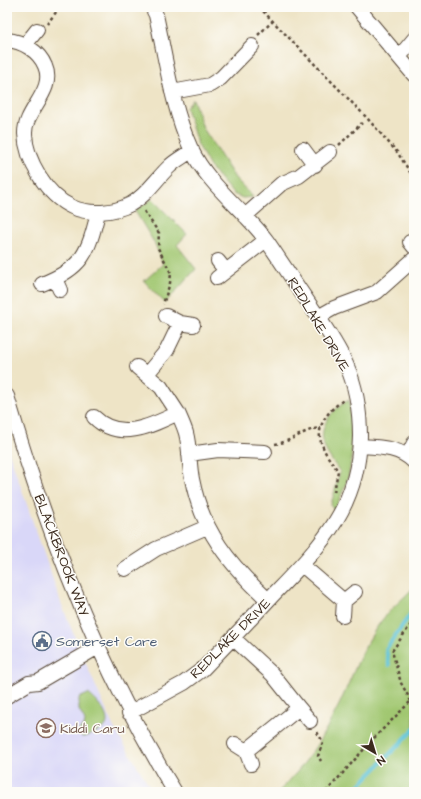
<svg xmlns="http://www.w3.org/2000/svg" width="421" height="799" font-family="'Architects Daughter',sans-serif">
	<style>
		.built { fill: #d9d7f8 }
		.green { fill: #a1c771; stroke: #6e7848 }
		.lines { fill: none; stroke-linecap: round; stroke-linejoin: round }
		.stream { stroke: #5bc3d7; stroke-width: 4 }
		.minor-casing { stroke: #564637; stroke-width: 16 }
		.path { stroke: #564637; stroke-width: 2.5; stroke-dasharray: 3 3; stroke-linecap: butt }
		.minor { stroke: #fff; stroke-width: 14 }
		.labels { text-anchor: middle; stroke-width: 3; stroke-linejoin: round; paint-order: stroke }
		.street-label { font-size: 14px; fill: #3b2a1e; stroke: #fdfcf7 }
		.service-label { font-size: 14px; fill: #4e5e75; stroke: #fdfcf7; text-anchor: start }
		.education-label { font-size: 14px; fill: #785e54; stroke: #fdfcf7; text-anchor: start }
	</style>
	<rect width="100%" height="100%" fill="#fdfcf7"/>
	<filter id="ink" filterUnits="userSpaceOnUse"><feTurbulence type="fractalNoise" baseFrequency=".025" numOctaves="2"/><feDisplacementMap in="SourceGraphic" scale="8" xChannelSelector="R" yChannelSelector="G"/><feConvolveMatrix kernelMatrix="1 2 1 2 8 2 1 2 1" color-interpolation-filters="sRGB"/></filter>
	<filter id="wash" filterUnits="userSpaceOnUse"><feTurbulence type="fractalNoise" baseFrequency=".012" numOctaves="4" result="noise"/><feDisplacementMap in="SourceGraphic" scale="16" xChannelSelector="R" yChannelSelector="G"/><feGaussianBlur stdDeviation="0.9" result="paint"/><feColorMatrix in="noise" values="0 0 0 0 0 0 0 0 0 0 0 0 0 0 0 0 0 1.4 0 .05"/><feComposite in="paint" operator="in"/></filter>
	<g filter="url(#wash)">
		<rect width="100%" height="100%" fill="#eee4c6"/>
		<path class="built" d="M7,447L61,603L80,650L113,726L153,792H7Z"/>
		<path class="green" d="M193,99L203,128L235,178L253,197L243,198L233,194L210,167L197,143L186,108Z
			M152,199L187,234L177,245L196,269L165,303L144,281L163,264L155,244L135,211Z
			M349,400C352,426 354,452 348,478C345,488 339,499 335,510L332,508L331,504L340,472C335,464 326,454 324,445C318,425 332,410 349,400Z
			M414,587V791L278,792C306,766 322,738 339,705C352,677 363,645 382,620C391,608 404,598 414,587Z
			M88,694C95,698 111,716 106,725C105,728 99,730 96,732C91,734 88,737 82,737L79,730L84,726L85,721L79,710V698Z"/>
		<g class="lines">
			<path class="stream" d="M389,665L386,649L414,609
				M353,792L414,729"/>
		</g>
	</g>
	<g filter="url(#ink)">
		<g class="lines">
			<g class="minor-casing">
				<path id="minor" d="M357,7L414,75
					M7,40C22,41 39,51 45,66C56,91 24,110 25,134C26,160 47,196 72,207C90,215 114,213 131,204C147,195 156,179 170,166C176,160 185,156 192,150
					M25,45L37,30
					M399,57L414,39
					M172,92L210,85L221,78L252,46
					M303,149L315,165
					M245,216L281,184L299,176L330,152
					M410,242L414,247
					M218,261L226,271
					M217,278L266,240
					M55,279L60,290
					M42,284C83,268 88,253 98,213
					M166,316L180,323L193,325
					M318,317L334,308L377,292L414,259
					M137,367L161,387L178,413
					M147,374L167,350L180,323
					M7,396C47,534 100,669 175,792
					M94,417C119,442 151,426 178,413C181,420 184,426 186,433C190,448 189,464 192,479C202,531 230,565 268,600
					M360,446C379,447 400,447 414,462
					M189,454L218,450L265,452
					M408,455L414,443
					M302,565L344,601
					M125,569L156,549L207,527
					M343,616L344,601L355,592
					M233,638L272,674L299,708L246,751L235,744
					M7,696L29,683L38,682L98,647
					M299,708L310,721
					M129,713L184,683L203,669C226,645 249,621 272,596C319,547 359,509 360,436C360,412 356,386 346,364C336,341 320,320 306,299C293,280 280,260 267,241C243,209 208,185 191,149C172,107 166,60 156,15L152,7
					M246,751L251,764"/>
			</g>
			<path class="path" d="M259,7L367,118L397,152L414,178
				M47,24L60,7
				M258,35L273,21
				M339,145L362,123
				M144,211L159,233L158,248L171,273L170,283L163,304
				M275,444C292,442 304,429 321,428
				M334,492L338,471C333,463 326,456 323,447C313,428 328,410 344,400
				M411,701L401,683L392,651L414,620
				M317,732L323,742L318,756L321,761
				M326,792L374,738L414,698"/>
			<use href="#minor" class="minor"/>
		</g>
	</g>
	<defs>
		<g id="civic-ring" transform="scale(1)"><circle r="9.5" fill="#fdfcf7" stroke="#5c6f8a" stroke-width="1.5"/><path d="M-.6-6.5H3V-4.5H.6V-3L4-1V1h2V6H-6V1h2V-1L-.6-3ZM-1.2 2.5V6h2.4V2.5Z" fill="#5c6f8a"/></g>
		<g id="school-ring" transform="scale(1)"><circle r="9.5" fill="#fdfcf7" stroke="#8d6e63" stroke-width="1.5"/><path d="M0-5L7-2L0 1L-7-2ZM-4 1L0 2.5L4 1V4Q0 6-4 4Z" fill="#8d6e63"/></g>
	</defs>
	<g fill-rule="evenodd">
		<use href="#civic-ring" x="42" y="641"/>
		<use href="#school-ring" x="46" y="728"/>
	</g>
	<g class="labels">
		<g class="street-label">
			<text transform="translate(319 324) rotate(59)" y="5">REDLAKE DRIVE</text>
			<text transform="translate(62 555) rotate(69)" y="5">BLACKBROOK WAY</text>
			<text transform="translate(230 638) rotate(-45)" y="5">REDLAKE DRIVE</text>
		</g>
		<g class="service-label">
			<text x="56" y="646">Somerset Care</text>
		</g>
		<g class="education-label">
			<text x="60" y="733">Kiddi Caru</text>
		</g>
	</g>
	<rect width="421" height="799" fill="none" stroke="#fdfcf7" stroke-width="24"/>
	<g transform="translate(375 753) rotate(142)" stroke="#fdfcf7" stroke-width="3" paint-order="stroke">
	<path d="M0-3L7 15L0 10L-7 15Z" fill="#3b2a1e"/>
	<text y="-6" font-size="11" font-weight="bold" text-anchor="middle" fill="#3b2a1e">N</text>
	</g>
</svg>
